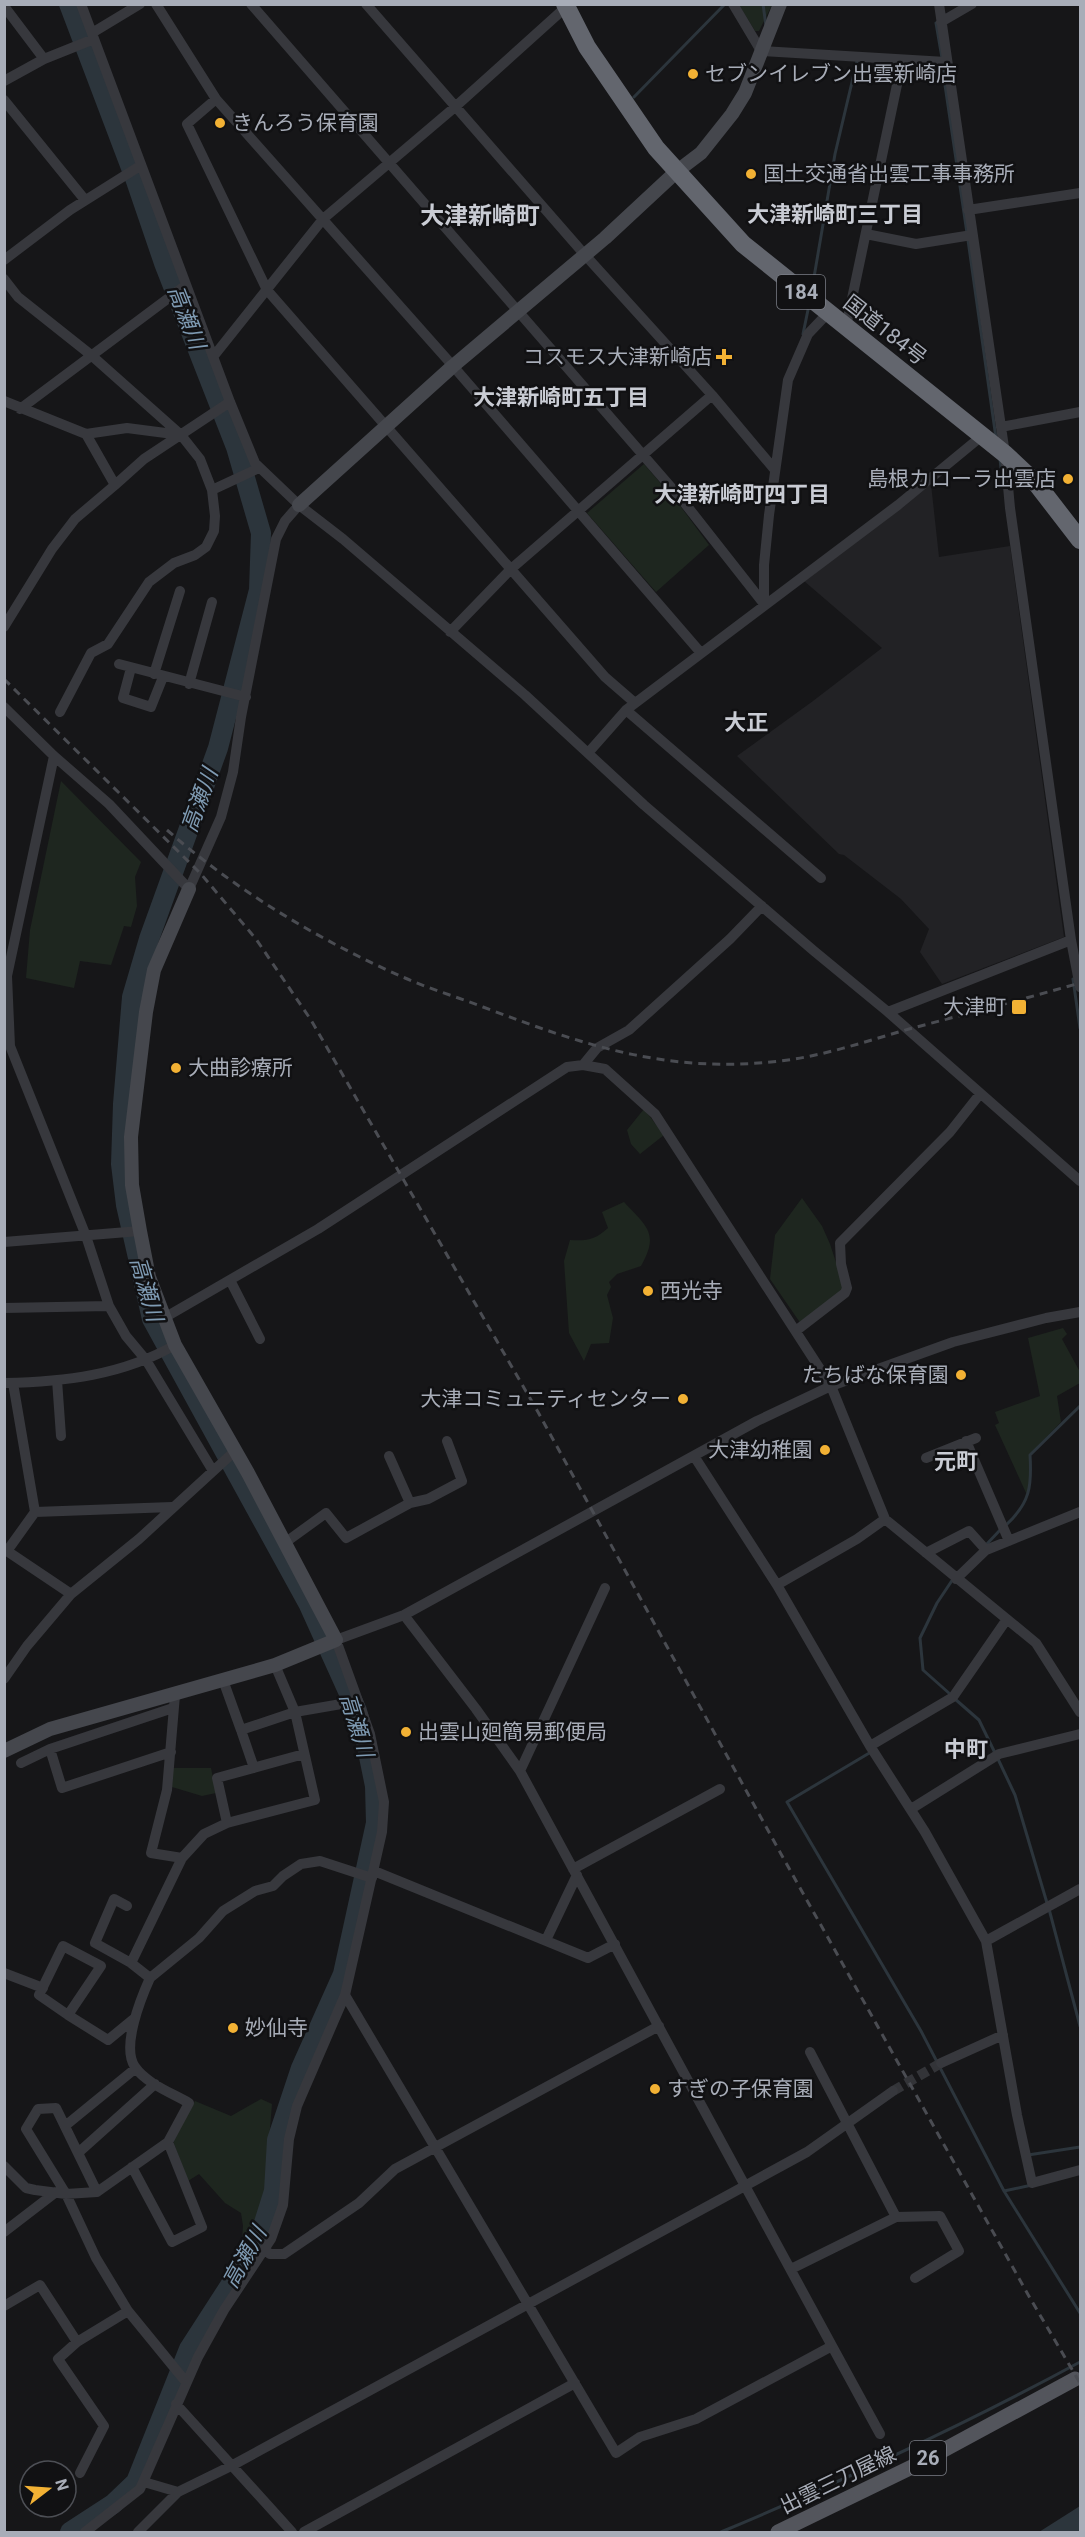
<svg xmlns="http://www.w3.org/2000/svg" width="1085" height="2537" font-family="Roboto,'Noto Sans JP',sans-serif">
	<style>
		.built { fill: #222225 }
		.green { fill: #1e261f }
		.water { fill: #2c353c }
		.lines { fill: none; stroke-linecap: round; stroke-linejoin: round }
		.stream { stroke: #2c353c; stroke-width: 3 }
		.river { stroke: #2c353c; stroke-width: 20 }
		.street-tunnel { stroke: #333438; stroke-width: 10; stroke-dasharray: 10 5; stroke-linecap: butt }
		.street { stroke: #37383d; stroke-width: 10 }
		.secondary { stroke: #45474d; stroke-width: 14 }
		.primary { stroke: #53555c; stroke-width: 15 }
		.highway { stroke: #63666e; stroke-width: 18 }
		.rail { stroke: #4a4c52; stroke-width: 3; stroke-dasharray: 8 6; stroke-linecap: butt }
		.poi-dot { fill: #f2b134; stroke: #111113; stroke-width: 2 }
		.labels { text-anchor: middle; stroke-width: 5; stroke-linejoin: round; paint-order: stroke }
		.shield { fill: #111113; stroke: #7b7e86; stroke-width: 1.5 }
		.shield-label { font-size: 20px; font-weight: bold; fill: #a8adb8 }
		.poi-label { font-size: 21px; fill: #a8adb8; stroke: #111113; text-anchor: start }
		.street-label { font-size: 21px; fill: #a8adb8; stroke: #111113 }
		.neighbourhood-label { font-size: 22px; font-weight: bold; fill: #c9ccd4; stroke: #111113 }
		.water-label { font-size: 22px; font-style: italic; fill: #7f9bb3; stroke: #111113 }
		.quarter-label { font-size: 24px; font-weight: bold; fill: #c9ccd4; stroke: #111113 }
	</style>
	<rect width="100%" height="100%" fill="#161618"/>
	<path class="built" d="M931,484L939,557L1010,546L1064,937L942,984L920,952L929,929L901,899L844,855L839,854L737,756L813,701L882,648L804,581Z"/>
	<path class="green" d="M739,5H772L759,31H755Z
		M644,464L681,507L709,545L656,592L587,513Z
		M61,781L141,862L135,877L137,906L131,927L124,926L111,965L80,961L74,988L26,978L30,930Z
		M644,1109L664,1135L640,1154L631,1144L627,1130Z
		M802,1198L822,1226L830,1244L845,1290L801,1324L770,1279L775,1235Z
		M624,1202C646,1226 660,1233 641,1266L617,1274L609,1282L611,1287L607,1295L613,1318L609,1343L591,1344L584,1361L569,1333L564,1261L570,1240C587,1241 595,1240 608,1228L602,1212Z
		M1063,1328L1067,1334L1062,1339L1080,1372V1383L1057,1396L1061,1422L1029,1455L1030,1477L1027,1495L995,1425L999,1423L995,1412L1040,1396L1028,1338Z
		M173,1768H211L216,1793L202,1796L172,1787Z
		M261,2099L272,2104L269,2140L275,2141C273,2181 269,2217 249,2253L241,2251L243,2226L241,2213L225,2203L199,2174L188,2181L173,2141L195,2101L231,2116Z"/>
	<path class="water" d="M1080,2506V2532H1039Z"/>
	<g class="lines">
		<path class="stream" d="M763,4L766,26
			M936,23L942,58
			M942,65L967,233
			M634,97L725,4
			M968,240L996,438
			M812,289L835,154L857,61
			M803,334L809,305
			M1000,459L1002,477
			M1073,979L1080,1028
			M1006,1525C1030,1503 1032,1486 1030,1455L1080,1406
			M985,1546L1001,1529
			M950,1694L923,1670L920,1638L937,1603L953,1579
			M955,1699L979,1720L995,1753
			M871,1752L787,1802L921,2031L1004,2191
			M998,1759L1015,1795L1047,1903
			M1049,1909L1080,2026
			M1028,2155L1080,2147
			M1032,2185L1004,2191L1080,2313
			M721,2532C843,2481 964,2425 1080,2362"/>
		<path class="river" d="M69,4L136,181L164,263L236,447L261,533L259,590L218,748L149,939L132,997L123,1104L121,1164L126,1205L152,1319L309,1605L357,1711L366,1742L375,1786L376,1823L343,1974L301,2068L277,2140L274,2191L258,2242L189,2349L136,2482L113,2504L70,2532"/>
		<path class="street-tunnel" d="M893,2091L941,2063"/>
		<path class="street" d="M81,4L230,402L255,463L299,505L343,539L525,695L644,805L814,951L888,1012L1080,1181
			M156,4L216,99
			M251,4L683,501L764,604
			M366,4L585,255L712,395L775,470
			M733,4L761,51L946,62
			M939,4L1005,454L1010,508L1071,940L1080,987
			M4,6L44,59
			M941,22L972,4
			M92,33L140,4
			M4,81L44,59L94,39
			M4,100L85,200
			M968,210L1080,193
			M866,234L916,244L972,235
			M4,260L70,210L140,166
			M4,279L18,297L91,355L181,435
			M846,327L902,61
			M213,357L323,219L455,107L566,7
			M4,401L86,434L127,428L181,435L200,459L212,490L259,468
			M20,409L186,285
			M1001,427L1080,412
			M86,434L115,485L144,459L230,402
			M764,604V565L769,515L788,380L808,334L827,314
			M4,627L52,549L75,519L115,485
			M450,632L511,569L712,395
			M119,664L246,697
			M131,668L123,698L151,707L163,677
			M154,674L180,591
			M189,684L212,602
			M635,703L605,677L267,290L187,124L216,99L453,366L701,653
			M4,707L54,756L109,804L189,889L221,817L233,772L241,717L276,539L285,521L299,505
			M626,710L821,878
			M60,712L91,653L108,644L149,582L174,563L195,555L206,547L214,531L215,516L212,490
			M588,753L626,710L898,505L983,435
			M54,756L7,976L10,1046L86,1236L109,1306L126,1336L146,1360L213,1471
			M888,1012L1071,940
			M583,1065L597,1048L629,1030L730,939L762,906
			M4,1242L140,1231
			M230,1280L260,1339
			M4,1308L109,1306
			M164,1318L318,1229L567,1067L583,1065L605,1069L655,1114L831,1386L885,1519L1036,1643L1080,1712
			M797,1330L845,1293L847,1288L841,1264L840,1243L950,1132L980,1094
			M57,1380L61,1436
			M4,1383C64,1382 123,1375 175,1345
			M966,1441L1009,1541
			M694,1456L777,1585L870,1746L925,1832L986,1941L1017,2115L1032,2183L1080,2170
			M926,1458L976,1438
			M410,1503L428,1499L462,1481L447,1441
			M35,1512L172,1507
			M286,1542L326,1513L346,1538L410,1503L389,1456
			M4,1549L71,1594
			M7,1551L35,1512L13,1383
			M926,1553L969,1531L986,1550
			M956,1579L986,1550L1080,1512
			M777,1585L857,1539L885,1519
			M275,1665L295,1712L347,1703
			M4,1679L27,1646L71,1594L139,1539L235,1451
			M241,1730L254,1768
			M870,1746L953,1697L1007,1619
			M50,1749L62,1788L171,1752
			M21,1763L50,1749L173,1708
			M520,1771L605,1588
			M911,1809L999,1754L1080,1734
			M227,1823L217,1778L304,1754
			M182,1858L204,1834L227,1823L315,1800L295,1712L241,1730L223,1680
			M573,1869L720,1789
			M374,1871L588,1958L615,1944
			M127,1906L114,1899L95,1943L131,1963
			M546,1940L577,1875
			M986,1941L1080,1889
			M4,1973L43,1988
			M150,1978L199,1938L223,1911L255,1891L273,1886L283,1876L301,1864L320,1861L372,1878
			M345,1995L616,2453L640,2437L696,2419L832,2346L520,1771L476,1709L404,1615
			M68,2015L39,1995L63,1946L101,1966L68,2015L108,2040L135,2018
			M810,2052L896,2217
			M941,2063L1003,2035
			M65,2126L136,2068
			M78,2153L155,2084
			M4,2166L26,2188L35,2190L66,2194L97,2192L168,2142L189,2103C172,2093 147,2084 135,2067C121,2047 141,1998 150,1978L131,1963L182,1858L151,1853L167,1790L175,1695
			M132,2167L172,2242L202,2227L168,2142
			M97,2192L56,2108L38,2109L26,2129L66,2194L96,2258L128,2311L186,2382
			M4,2232L56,2192
			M265,2250L270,2254H284L359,2203L395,2169L659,2026
			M791,2269L896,2217L940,2216L959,2251L915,2278
			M4,2306L40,2285L77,2342
			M832,2346L880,2434
			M176,2404L292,2532
			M80,2473L104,2426L58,2359L77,2342L128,2311
			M144,2482L178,2492
			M85,2532L140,2489L198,2357L224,2310L271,2239L283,2205L289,2139L297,2106L345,1995L382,1832L384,1802L370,1734L336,1640L404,1615L757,1421L831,1386L953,1342L1046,1318L1080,1312
			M138,2532L178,2492L233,2465L807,2152L893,2091
			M304,2532L575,2383"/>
		<path class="secondary" d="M299,505L453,366L605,238L676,172L701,153L732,114L745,93L780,4
			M4,1751L50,1729L275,1665L336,1640L248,1473L175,1345L149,1277L140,1231L132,1185L131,1137L146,1012L154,970L189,889"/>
		<path class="primary" d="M778,2532L916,2465L1075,2379"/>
		<path class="highway" d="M565,4L587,47L656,148L743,244L1005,454L1036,483L1080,540"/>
		<path class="rail" d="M4,679L201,874L256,939L311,1020L538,1412L781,1854L1030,2298L1080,2383
			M167,830C235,890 322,942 405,978C430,989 457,997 483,1007C586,1046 668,1074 780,1061C824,1056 867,1041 909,1029C966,1014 1024,999 1080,983"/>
	</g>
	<g class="poi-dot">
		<circle cx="693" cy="74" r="6"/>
		<circle cx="220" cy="123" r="6"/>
		<circle cx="751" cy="174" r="6"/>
		<path d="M721 348h6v6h6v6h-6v6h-6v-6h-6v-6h6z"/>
		<circle cx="1068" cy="479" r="6"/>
		<rect x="1011" y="999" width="16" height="16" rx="3"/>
		<circle cx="176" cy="1068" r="6"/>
		<circle cx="648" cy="1291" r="6"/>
		<circle cx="961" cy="1375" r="6"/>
		<circle cx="683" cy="1399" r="6"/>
		<circle cx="825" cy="1450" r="6"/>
		<circle cx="406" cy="1732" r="6"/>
		<circle cx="233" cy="2028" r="6"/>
		<circle cx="655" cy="2089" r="6"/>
	</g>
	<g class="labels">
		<g class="shield">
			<rect x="777" y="275" width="48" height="34" rx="4.5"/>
			<rect x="910" y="2441" width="36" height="34" rx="4.5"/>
		</g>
		<g class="shield-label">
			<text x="801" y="299">184</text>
			<text x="928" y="2465">26</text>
		</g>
		<g class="poi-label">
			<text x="705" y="81">セブンイレブン出雲新崎店</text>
			<text x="232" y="130">きんろう保育園</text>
			<text x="763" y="181">国土交通省出雲工事事務所</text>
			<text x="712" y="364" text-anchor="end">コスモス大津新崎店</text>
			<text x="1056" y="486" text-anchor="end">島根カローラ出雲店</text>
			<text x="1006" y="1014" text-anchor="end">大津町</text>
			<text x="188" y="1075">大曲診療所</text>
			<text x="660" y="1298">西光寺</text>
			<text x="949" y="1382" text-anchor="end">たちばな保育園</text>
			<text x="671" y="1406" text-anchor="end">大津コミュニティセンター</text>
			<text x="813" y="1457" text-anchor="end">大津幼稚園</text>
			<text x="418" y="1739">出雲山廻簡易郵便局</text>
			<text x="245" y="2035">妙仙寺</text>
			<text x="667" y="2096">すぎの子保育園</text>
		</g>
		<g class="street-label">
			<text transform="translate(885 330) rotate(38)" y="7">国道184号</text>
			<text transform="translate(838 2480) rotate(-26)" y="7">出雲三刀屋線</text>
		</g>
		<g class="neighbourhood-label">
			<text x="835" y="222">大津新崎町三丁目</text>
			<text x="561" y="405">大津新崎町五丁目</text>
			<text x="742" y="502">大津新崎町四丁目</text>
			<text x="746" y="730">大正</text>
			<text x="956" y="1469">元町</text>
			<text x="966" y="1757">中町</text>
		</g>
		<g class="water-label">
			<text transform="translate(187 317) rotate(69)" y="8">高瀬川</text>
			<text transform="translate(199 800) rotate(-70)" y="8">高瀬川</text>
			<text transform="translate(147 1289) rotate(74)" y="8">高瀬川</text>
			<text transform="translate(357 1725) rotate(73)" y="8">高瀬川</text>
			<text transform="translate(244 2257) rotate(-61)" y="8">高瀬川</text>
		</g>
		<g class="quarter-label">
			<text x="480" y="224">大津新崎町</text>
		</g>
	</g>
	<rect width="1085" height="2537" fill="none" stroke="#a8adb8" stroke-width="12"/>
	<g transform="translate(48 2489) rotate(73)"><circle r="28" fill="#111113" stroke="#4d4f55" stroke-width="1.5"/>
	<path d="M0-4.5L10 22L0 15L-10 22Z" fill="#f2b134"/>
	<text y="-9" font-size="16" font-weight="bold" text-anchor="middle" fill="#a8adb8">N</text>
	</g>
</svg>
